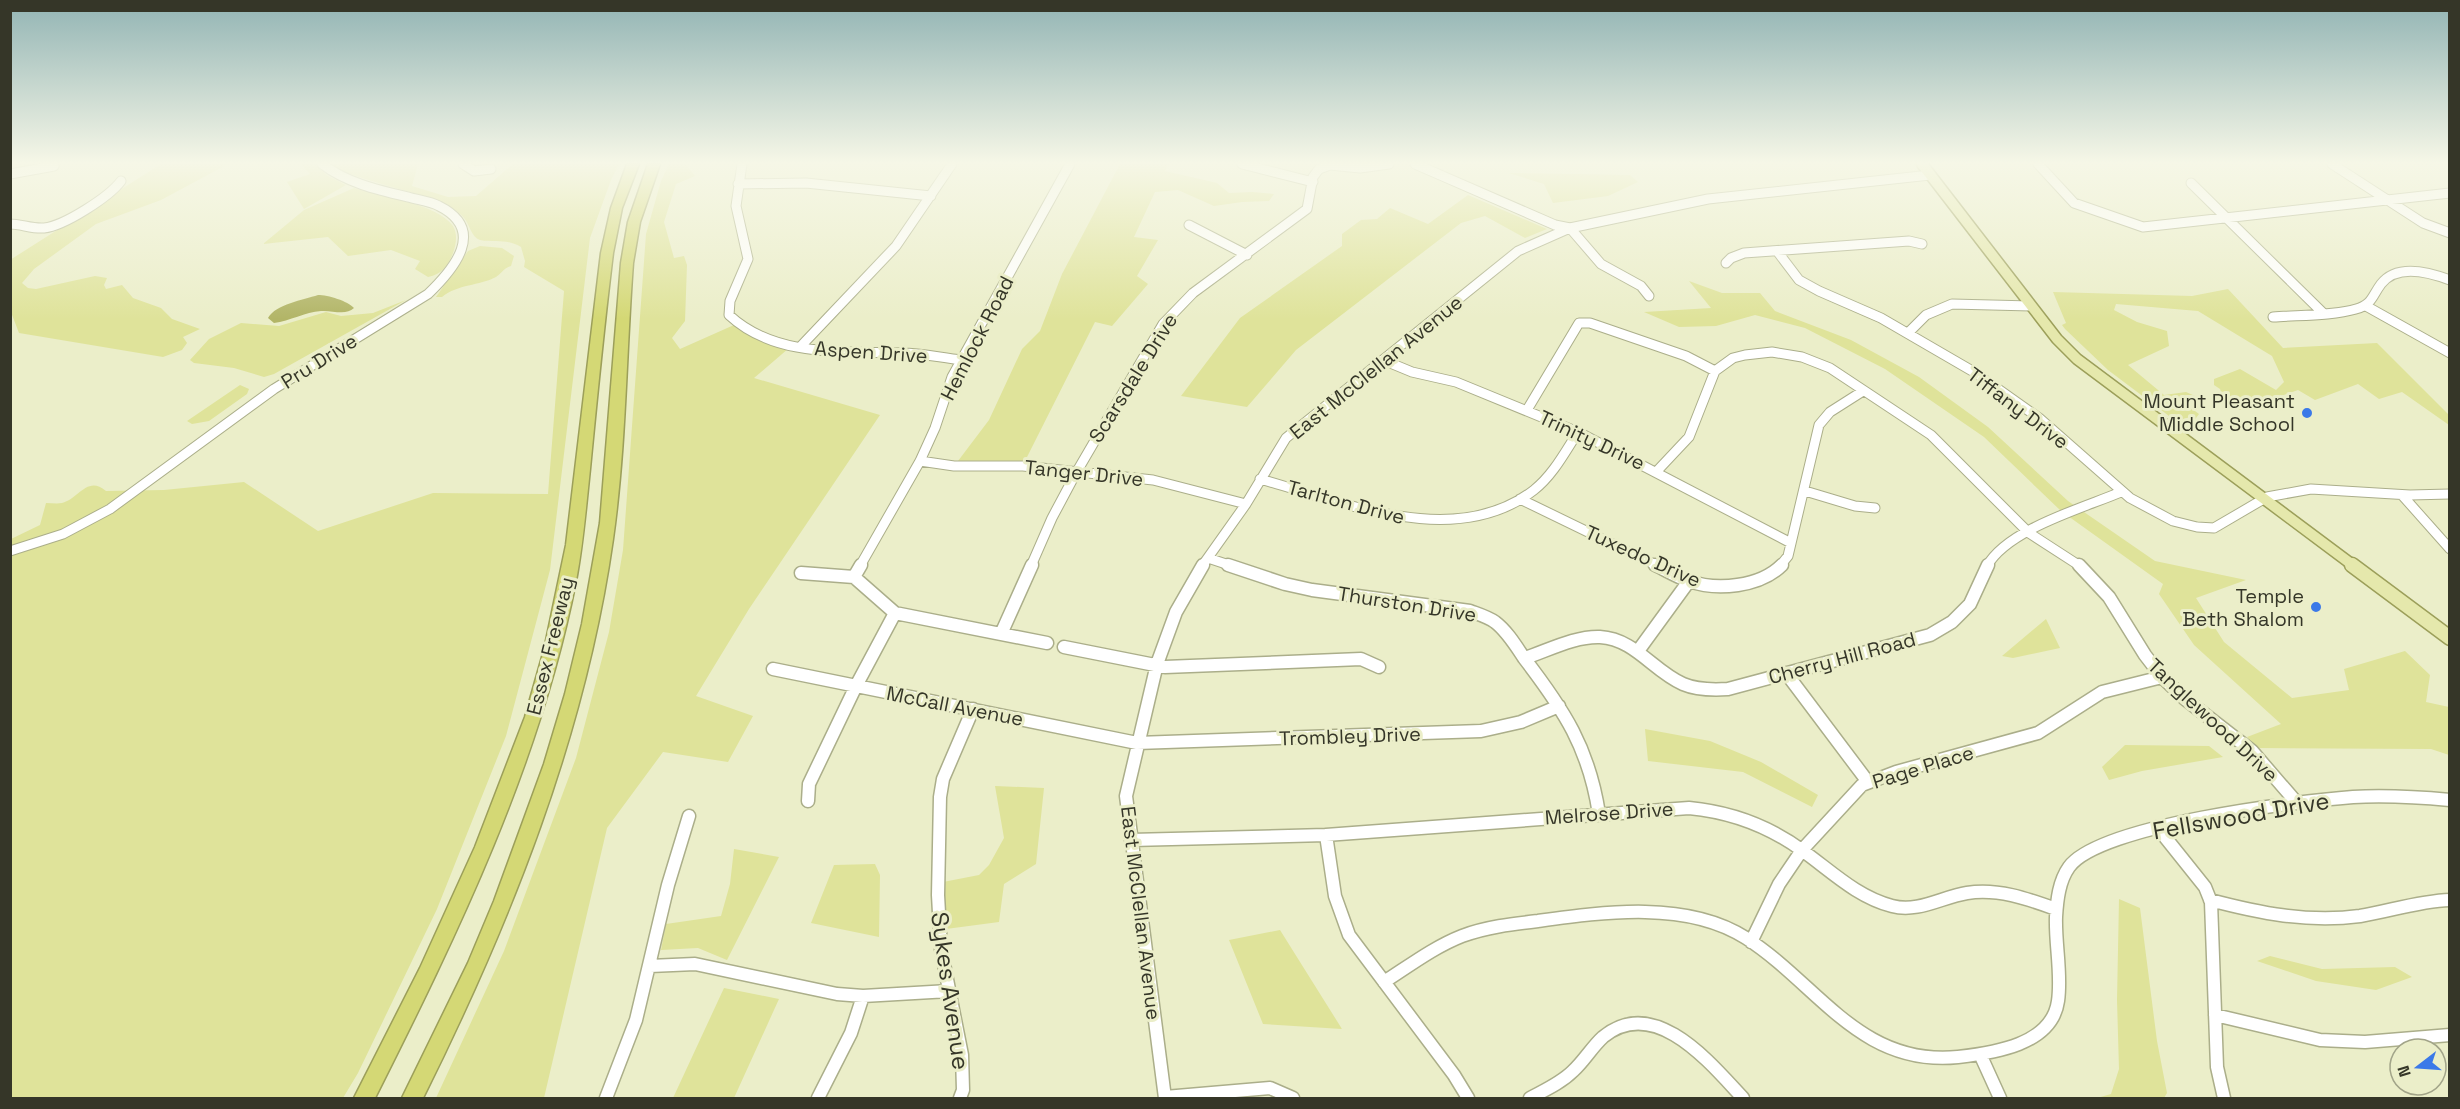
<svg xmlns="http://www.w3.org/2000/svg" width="2460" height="1109" font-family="'Space Grotesk',sans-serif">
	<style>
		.green { fill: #dfe39a }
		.water { fill: #b2b567 }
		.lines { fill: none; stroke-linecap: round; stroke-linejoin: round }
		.minor-far1-casing { stroke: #abae8a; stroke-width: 11 }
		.minor-casing { stroke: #abae8a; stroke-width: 15 }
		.major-far1-casing { stroke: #9c9f5a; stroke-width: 13 }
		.major-casing { stroke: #9c9f5a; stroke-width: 17 }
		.highway-casing { stroke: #9c9f5a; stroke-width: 3 }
		.minor-far1 { stroke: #fff; stroke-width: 9 }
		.minor { stroke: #fff; stroke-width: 12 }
		.major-far1 { stroke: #e5e8ac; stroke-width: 10 }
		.major { stroke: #e5e8ac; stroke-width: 14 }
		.highway { fill: #d4d875; fill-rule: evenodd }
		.poi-dot { fill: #3b79e8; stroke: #ebeec9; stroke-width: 2 }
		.labels { text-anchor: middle; stroke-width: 6; stroke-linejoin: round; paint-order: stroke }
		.street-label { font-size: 20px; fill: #353628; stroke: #ebeec9 }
		.poi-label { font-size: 20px; fill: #353628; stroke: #ebeec9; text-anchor: end }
		.near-street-label { font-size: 24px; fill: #353628; stroke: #ebeec9 }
	</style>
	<rect width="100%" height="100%" fill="#ebeec9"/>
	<path class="green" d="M161,164H228L161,200L96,224L34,269L22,283L28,288L36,289L95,276L107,278L104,285L106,289L122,285L133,298L161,308L172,319L200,329L183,337L187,343L182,350L163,357L19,333L11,312L10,260Z
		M301,164H314L328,176L346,185L304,209L287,182L310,174Z
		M328,164H418L412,186L448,197L476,196L513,164H619L611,180L590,238L550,570L506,736L437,909L358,1073L343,1098H11V539L40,525L46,503C51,503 57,504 62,503C79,499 87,475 106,491L164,490L244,482L318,531L433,493L548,494L564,291L524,267L525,261L521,247C505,238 496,243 480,240C471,237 470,225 464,218C460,213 452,207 446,205C407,188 365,183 328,164Z
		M669,164H685L695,176L676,184L664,222L674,258L684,256L687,265L685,321L672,338L680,349L734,325L796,342L754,378L880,415L749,609L696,696L753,716L728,762L663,752L607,828L544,1098H436L504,951L576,758L609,632L623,550L646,234L661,181Z
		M1120,164H1168L1165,171L1217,183L1229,193L1252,192L1274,194L1269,201L1242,202L1214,206L1178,190L1155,192L1134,237L1158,240L1137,276L1148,284L1112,326L1095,322L1025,461H958L989,420L1022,349L1040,331L1062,274Z
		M1509,173L1630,175L1638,182L1608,196L1553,203L1544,184Z
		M354,188C380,196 438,204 453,226C458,234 456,245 453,253C448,266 442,274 428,277L415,269L420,261L391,250L348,256L328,237L263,244L304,210Z
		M1468,195L1547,229L1525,238L1485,216L1461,223L1296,350L1247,407L1181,396L1240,318L1342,246V234L1361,220L1377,219L1390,208L1428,224Z
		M480,246L502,248L514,256L511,266C504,268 502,273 496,277C479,286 458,284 442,297H436L468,251Z
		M1689,281L1722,293H1760L1775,311L1851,340L1919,377L1988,427L2068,501L2155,561L2246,580L2196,598L2224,642L2292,698L2349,690L2344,669L2405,651L2430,675L2426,702L2449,707V755L2431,749L2255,748L2247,737L2281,724L2194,645L2159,594L2163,584L2061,511L1984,437L1885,369L1805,328L1755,315L1716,326L1679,327L1644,312L1711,308Z
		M2228,289L2283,348L2377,343L2449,415V425L2402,392L2379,399L2358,384L2315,400L2298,390L2240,410L2224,400L2220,389L2214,385V379L2240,369L2276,390L2284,382L2272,356L2198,311L2116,304L2114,310L2137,322L2167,331L2169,346L2128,365L2164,395L2186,392L2204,400L2187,405L2199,414L2193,422H2177L2108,370L2065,329L2062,325L2066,323L2053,292L2192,296Z
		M406,300L274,374L264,377L234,368L194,363L190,360L209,339L241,323L279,326L326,312L341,316L373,313Z
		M240,385L249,389L247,394L209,421L192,424L187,421Z
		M2046,619L2060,648L2013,658L2002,656Z
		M1645,729L1710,741L1761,762L1818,795L1812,807L1743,772L1648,761Z
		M2125,745L2209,746L2223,757L2142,771L2109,780L2102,767Z
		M995,786L1044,788L1036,864L1004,884L999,922L946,929L943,882L979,875L989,865L1004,838Z
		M734,849L779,857L727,960L698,948L661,950L666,924L721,916L730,884Z
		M875,864L880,875L879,937L811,923L834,865Z
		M2119,899L2140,908L2157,1041L2167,1093L2164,1098H2097L2111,1094L2119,1069L2117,1000Z
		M1280,930L1342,1029L1263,1024L1229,940Z
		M2270,956L2322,969L2395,967L2412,977L2376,990L2316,981L2257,961Z
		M724,988L779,999L734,1098H673Z"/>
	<path class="water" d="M318,295C328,295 348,301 354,308C346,316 332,310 321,311C305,312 290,321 274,323L268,318C276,304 303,300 318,295Z"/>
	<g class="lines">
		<g class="minor-far1-casing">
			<path id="minor-far1" d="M463,164L474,171L491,169
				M742,164L736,206L748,259L730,301L729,315C775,358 844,351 902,353C922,353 942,358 962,360
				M1242,164L1313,182
				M1415,164L1555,225L1570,228L1708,199L1930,175
				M2038,164L2074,203L2143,227L2450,193
				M2332,164L2423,223L2450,233
				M10,174L54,166
				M2191,183L2323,313
				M738,184L806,183L931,196
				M10,224C21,224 32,229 44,228C64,226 109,197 121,181
				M1189,225L1247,255
				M1570,228L1601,264L1641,286L1649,296
				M1777,251L1799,280L1819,291L1881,318L1974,372L2039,418L2130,498L2173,521L2197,527L2214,528L2267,497L2311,489L2410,495L2450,494
				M1726,263L1731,258L1744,253L1909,241L1922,244
				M2366,306L2450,353
				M2273,317C2298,315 2332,316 2356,309C2372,305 2372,296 2381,284C2397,263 2429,272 2450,280
				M1908,333L1926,315L1952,304L2031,306
				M801,346L896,246L952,164
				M1383,360L1412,372L1456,382L1578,432L1791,543
				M1527,410L1579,323H1590L1686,356L1715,371
				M920,461L954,466H1023L1153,480L1246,504
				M1657,471L1689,437L1715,371L1733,358L1745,355L1772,352L1802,357L1830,368L1931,435L2029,533L2080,566
				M1260,479C1343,502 1456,551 1534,490C1553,475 1565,452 1578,432
				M1805,491L1855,506L1875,508
				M2402,495L2450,549
				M1520,499L1658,566
				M10,551L63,534L110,509L274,389L428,294C454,269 487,230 439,206C430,201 418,200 408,197C378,190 347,183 322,164
				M1208,558L1232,566
				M860,566L920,461L935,428L952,377L1070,164
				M1031,566L1052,518L1076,473L1163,324L1193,293L1307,209L1313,177L1319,169L1330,165L1360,168L1389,164
				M1202,566L1246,504L1286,438L1518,251L1570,228
				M1780,566L1788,556L1819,425L1830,412L1863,391
				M1987,566C2008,529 2083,508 2121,492"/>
		</g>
		<g class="minor-casing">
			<path id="minor" d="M1228,565L1285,584L1312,590L1470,611C1478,614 1488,617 1495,622C1507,631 1516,646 1524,658C1564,710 1589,748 1599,814
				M1655,565C1666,570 1677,577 1689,581C1717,591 1760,587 1782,565
				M2079,565L2109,597L2145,655L2162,677L2185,699L2252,751L2297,803
				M801,573L854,577L895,613L1047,643
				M854,577L861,565
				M1001,634L1032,565
				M1064,647L1165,667L1361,659L1379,667
				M1638,651L1689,581
				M1525,658C1549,650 1575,636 1600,637C1635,639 1653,671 1683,684C1697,690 1713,690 1728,689L1930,635L1952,622L1970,604L1988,565
				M773,669L1137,743L1481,731L1521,722L1559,706
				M1786,673L1868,782
				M808,801L809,784L856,686L895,613
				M2157,827L2205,887L2211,902L2217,1067L2224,1098
				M1326,835L1335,896L1349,935L1454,1075L1468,1098
				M1131,840L1326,835L1689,808C1731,812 1769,826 1803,851C1831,871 1857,897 1892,906C1918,913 1942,897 1967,893C1998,888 2028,899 2056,909
				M2210,900C2259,913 2308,923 2360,916C2390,911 2419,901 2450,900
				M1751,942L1779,884L1802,850L1862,785L1896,772L2038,733L2102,692L2162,677
				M650,966L695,964L837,994L863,996L949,991
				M1384,982C1409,966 1434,947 1462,936C1486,927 1512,924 1538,921C1603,912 1687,900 1746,938C1818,984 1860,1067 1958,1057C1993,1053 2052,1045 2058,1001C2062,974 2055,944 2056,917C2057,900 2059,881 2069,867C2099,825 2299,801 2353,797C2386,795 2418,797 2450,800
				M2215,1015L2320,1040L2365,1042L2450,1035
				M1980,1054L2000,1098
				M1165,1097L1270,1088L1293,1098
				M606,1098L636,1020L668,885L689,816
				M818,1098L851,1033L863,996
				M960,1098L963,1090L962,1055L941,949L938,895L940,797L943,779L973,709
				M1165,1098L1126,796L1157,664L1176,612L1203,565
				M1530,1098C1545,1090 1561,1083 1573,1071C1584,1061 1592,1047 1603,1037C1655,994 1711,1064 1743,1098"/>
		</g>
		<g class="major-far1-casing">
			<path id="major-far1" d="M1922,164L2057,339L2077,359L2354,566"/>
		</g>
		<g class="major-casing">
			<path id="major" d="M2352,565L2450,638"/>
		</g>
		<g class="highway-casing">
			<path id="highway" d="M627,164H639L622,208L613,253C604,325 597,397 590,469C586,507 583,545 576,581C540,764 458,933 375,1098H354L420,968L475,847L525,717L544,650L566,545L601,253L611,208Z
				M648,164H660L640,222L633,263C626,355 626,448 613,539C585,736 511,921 423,1098H402L468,963L494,901L544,764L565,694L582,624L600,523L621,263L628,222Z"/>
		</g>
		<use href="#minor-far1" class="minor-far1"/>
		<use href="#minor" class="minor"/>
		<use href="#major-far1" class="major-far1"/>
		<use href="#major" class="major"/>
		<use href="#highway" class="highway"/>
	</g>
	<linearGradient id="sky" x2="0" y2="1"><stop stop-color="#92b4b4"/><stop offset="0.51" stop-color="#f6f7e7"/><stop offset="1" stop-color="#f6f7e7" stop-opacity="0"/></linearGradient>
	<rect width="2460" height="319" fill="url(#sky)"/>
	<g class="poi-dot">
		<circle cx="2307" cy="413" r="6"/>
		<circle cx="2316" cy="607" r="6"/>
	</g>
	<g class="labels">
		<g class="street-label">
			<text transform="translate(977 338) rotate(-63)" y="7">Hemlock Road</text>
			<text transform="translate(871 352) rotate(4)" y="7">Aspen Drive</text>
			<text transform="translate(319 361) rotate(-32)" y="7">Pru Drive</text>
			<text transform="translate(1376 367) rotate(-39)" y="7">East McClellan Avenue</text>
			<text transform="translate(1133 378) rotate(-58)" y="7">Scarsdale Drive</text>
			<text transform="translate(2018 408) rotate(37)" y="7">Tiffany Drive</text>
			<text transform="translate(1592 440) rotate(25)" y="7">Trinity Drive</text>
			<text transform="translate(1084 473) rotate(6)" y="7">Tanger Drive</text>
			<text transform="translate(1346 502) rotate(15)" y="7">Tarlton Drive</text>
			<text transform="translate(1643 556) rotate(24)" y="7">Tuxedo Drive</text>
			<text transform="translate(1407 604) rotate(9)" y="7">Thurston Drive</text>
			<text transform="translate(550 646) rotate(-76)" y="7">Essex Freeway</text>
			<text transform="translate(1842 658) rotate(-15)" y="7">Cherry Hill Road</text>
			<text transform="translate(955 706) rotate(11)" y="7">McCall Avenue</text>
			<text transform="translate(2213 720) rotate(43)" y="7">Tanglewood Drive</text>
			<text transform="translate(1350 736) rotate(-2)" y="7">Trombley Drive</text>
			<text transform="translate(1923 767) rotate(-17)" y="7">Page Place</text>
			<text transform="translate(1609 813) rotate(-4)" y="7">Melrose Drive</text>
			<text transform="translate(1141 913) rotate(83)" y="7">East McClellan Avenue</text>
		</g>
		<g class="poi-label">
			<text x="2295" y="408">Mount Pleasant<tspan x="2295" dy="23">Middle School</tspan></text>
			<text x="2304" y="603">Temple<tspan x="2304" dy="23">Beth Shalom</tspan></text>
		</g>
		<g class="near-street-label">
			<text transform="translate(2241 816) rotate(-10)" y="8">Fellswood Drive</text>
			<text transform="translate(950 991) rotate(82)" y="8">Sykes Avenue</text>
		</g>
	</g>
	<rect width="2460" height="1109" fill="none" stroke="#353628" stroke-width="24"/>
	<g transform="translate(2418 1067) rotate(253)"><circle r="28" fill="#ebeec9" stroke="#a2a489" stroke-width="1.5"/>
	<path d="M0-4.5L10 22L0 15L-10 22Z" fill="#3b79e8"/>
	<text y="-9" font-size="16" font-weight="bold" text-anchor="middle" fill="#353628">N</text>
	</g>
</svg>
